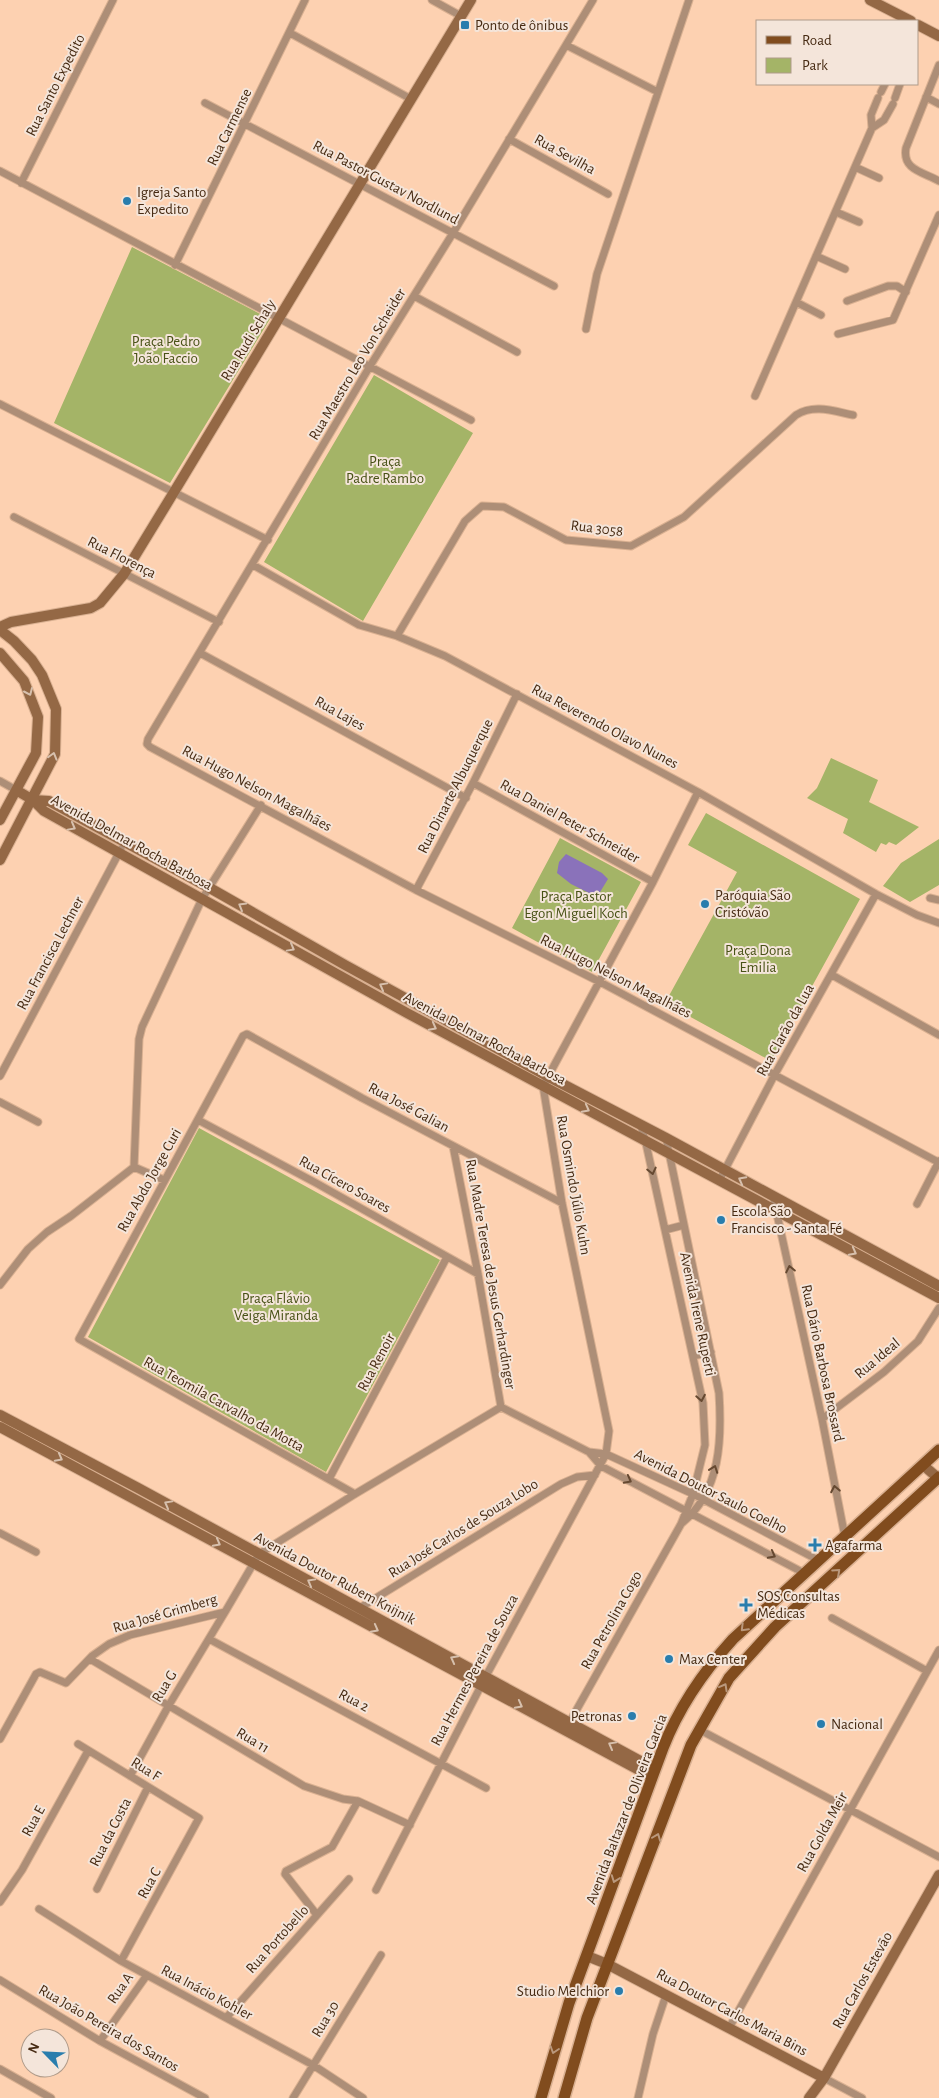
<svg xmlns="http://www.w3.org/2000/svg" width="939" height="2098" font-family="'Alegreya Sans',sans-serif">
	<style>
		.green { fill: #a4b467 }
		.water { fill: #8a72ba }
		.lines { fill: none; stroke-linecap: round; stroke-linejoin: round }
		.street-casing { stroke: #d9b091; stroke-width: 9 }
		.secondary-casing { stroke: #d9b091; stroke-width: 12 }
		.primary-casing { stroke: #d9b091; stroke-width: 14 }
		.street { stroke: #ad8e77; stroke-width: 7 }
		.secondary { stroke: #946845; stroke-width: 10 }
		.primary { stroke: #814c1e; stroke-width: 11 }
		.oneway { stroke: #d7c0ad }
		.oneway2 { stroke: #664931 }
		.oneway3 { stroke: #ba987c }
		.poi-dot { fill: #297dad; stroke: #f4e5da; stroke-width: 2 }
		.labels { text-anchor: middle; stroke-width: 4; stroke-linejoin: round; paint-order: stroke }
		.poi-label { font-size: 15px; fill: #472b13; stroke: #f4e5da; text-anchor: start }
		.street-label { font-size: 15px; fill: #472b13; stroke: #f4e5da }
		.park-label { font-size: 15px; fill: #485216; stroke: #f4e5da }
	</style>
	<rect width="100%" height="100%" fill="#fdd1b1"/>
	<path class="green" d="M132,247L270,319L170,483L54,423Z
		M374,375L473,433L363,621L264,562Z
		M831,758L878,780L869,802L919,827L896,845L889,842L886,845L881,843L876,852L843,833L848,819L807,798L817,788Z
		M706,813L860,899L771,1061L665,1003L737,872L688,845Z
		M560,838L641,882L592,972L512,928Z
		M939,839V885L910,902L883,886L901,863Z
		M199,1128L440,1260L326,1472L88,1337Z"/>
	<path class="water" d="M566,854L602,873L608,879L597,897L571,884L557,873L559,862Z"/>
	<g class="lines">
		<g class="street-casing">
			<path id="street" d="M432,0L461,16
				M593,0L453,233L370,366L148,739L147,744L150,747L416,890L600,982L938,1162
				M290,33L411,99
				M566,45L658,92
				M939,65L906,148C902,170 923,172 939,181
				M881,92L885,84
				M926,97L939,104
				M895,98L900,84
				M205,103L554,286
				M872,128L884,120L893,104
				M509,139L608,194
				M855,167L879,178
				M0,171L471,420
				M21,183L113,0
				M836,212L859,222
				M816,256L845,269
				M175,265L305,0
				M414,296L517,352
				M847,301L888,286H897L906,292
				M796,302L821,315
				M586,329L597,274L689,0
				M838,334L893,320L939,215
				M755,396L872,128L871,115L878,98
				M0,404L268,540
				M14,517L219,622
				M253,565L359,625L397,636L445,656L698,792L876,894L917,915L939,923
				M397,636L465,521L482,506L504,507L566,540L631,546L684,517L796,415C814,404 833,411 853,415
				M200,653L466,798
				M0,781L16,790
				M473,783L653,882
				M416,890L473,783L517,694
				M930,898L939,900
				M832,975L939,1035
				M0,1076L121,849
				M0,1102L38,1122
				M198,1120L316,1183L478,1274
				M666,1138L719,1393C722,1439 721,1491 682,1523
				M453,1146L478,1274L501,1407
				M134,1167L139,1039L142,1027L202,899L261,805
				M134,1167L164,1180
				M719,1181L775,1074L876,894
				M773,1196L822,1419L845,1537
				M917,1204L939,1161
				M665,1230L684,1225
				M0,1285L28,1249L47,1232L71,1216L134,1167
				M693,1356L711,1352
				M501,1407L589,1452L606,1454L693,1494L818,1560
				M822,1419L884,1372L918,1341L939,1308
				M589,1452L601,1466L804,1573
				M329,1479L447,1257
				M355,1494L79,1339L243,1036L247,1034L362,1098L562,1203
				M0,1533L36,1552
				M358,1609L561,1484L577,1477L595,1475
				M832,1618L927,1671
				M209,1639L486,1788
				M90,1659L304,1786L343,1799L358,1801L410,1825
				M568,1725L681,1524L693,1494L705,1445L703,1403L645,1139L640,1124
				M700,1730L939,1857
				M0,1739L36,1674L40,1672L66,1683L92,1656L109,1644L130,1635L225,1612L259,1554L355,1494L501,1407
				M78,1744L199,1818L121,1961
				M130,1776L169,1705L225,1612
				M97,1889L148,1787
				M376,1890L486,1676L606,1454L609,1431L562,1203L543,1086L653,882L698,792
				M0,1902L22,1870L88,1751
				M39,1909L121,1961L313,2065L363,2098
				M317,1915L285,1874L286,1871L332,1847L358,1801
				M0,1980L100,2041L205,2098
				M226,2018L349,1879
				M729,2028L939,1650
				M100,2041L147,1975
				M0,2069L51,2098
				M824,2078L862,2098
				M293,2098L381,1955
				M638,2098L653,2034L666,1995"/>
		</g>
		<g class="secondary-casing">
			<path id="secondary" d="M870,0L911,21
				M918,25L939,36
				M0,627L11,622L91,608L100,603L124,574L174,492L471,0
				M0,630L14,641L32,660L42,675L56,709L55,754L0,860
				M0,653L24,681L38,717L36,753L0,820
				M16,790L33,800L44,811L407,1013L939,1298
				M33,800L49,801L208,887L345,965L549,1077L666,1138L939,1286
				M0,1415L138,1488L655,1769
				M0,1427L652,1777
				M923,1465L939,1479
				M587,1956L607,1964L824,2078
				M809,2098L824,2078L939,1875"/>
		</g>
		<g class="primary-casing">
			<path id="primary" d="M541,2098L569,2003L663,1748C679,1707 703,1672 733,1639L939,1450
				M564,2098L587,2018L691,1745L729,1678L775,1627L939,1477"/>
		</g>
		<use href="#street" class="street"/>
		<use href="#secondary" class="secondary"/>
		<use href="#primary" class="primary"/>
	</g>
	<defs><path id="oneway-chevron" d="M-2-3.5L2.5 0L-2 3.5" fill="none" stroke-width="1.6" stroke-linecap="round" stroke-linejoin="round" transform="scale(1.25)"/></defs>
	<g class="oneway">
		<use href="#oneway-chevron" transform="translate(29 692) rotate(66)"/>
		<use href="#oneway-chevron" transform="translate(53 756) rotate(-74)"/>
		<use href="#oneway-chevron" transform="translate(72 827) rotate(29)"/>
		<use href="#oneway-chevron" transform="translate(242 906) rotate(-150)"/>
		<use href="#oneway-chevron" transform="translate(291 948) rotate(29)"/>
		<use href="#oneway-chevron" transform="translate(383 986) rotate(-151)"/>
		<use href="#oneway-chevron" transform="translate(433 1027) rotate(28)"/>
		<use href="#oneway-chevron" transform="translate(586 1109) rotate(28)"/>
		<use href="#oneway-chevron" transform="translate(742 1180) rotate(-152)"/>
		<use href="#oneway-chevron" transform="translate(853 1252) rotate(28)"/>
		<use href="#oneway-chevron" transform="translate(59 1458) rotate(28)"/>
		<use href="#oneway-chevron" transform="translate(168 1504) rotate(-151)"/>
		<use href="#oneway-chevron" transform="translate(217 1543) rotate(28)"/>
		<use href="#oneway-chevron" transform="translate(311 1582) rotate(-151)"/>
		<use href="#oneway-chevron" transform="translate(375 1629) rotate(28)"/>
		<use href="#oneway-chevron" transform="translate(454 1659) rotate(-152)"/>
		<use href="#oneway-chevron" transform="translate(519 1705) rotate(28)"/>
		<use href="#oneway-chevron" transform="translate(612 1745) rotate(-151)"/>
	</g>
	<g class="oneway2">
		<use href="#oneway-chevron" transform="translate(652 1171) rotate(77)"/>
		<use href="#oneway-chevron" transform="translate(790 1269) rotate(-102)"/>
		<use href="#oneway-chevron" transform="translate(701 1398) rotate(80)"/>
		<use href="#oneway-chevron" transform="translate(714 1469) rotate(-70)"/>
		<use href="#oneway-chevron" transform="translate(628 1480) rotate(28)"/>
		<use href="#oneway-chevron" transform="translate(835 1489) rotate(-101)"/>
		<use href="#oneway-chevron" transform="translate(772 1555) rotate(28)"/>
	</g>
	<g class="oneway3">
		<use href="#oneway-chevron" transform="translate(837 1572) rotate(-42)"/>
		<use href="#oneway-chevron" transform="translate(744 1628) rotate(135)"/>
		<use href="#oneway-chevron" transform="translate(724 1687) rotate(-61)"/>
		<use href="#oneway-chevron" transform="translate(657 1837) rotate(-69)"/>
		<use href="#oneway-chevron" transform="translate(615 1879) rotate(110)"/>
		<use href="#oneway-chevron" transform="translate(554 2050) rotate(108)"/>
	</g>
	<g class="poi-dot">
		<rect x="460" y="20" width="10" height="10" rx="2.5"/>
		<circle cx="127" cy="201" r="5"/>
		<circle cx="705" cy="904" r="5"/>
		<circle cx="721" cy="1220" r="5"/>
		<path d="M812.5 1537.5h5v5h5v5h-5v5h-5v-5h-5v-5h5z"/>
		<path d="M743.5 1597.5h5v5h5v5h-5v5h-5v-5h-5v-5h5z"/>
		<circle cx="669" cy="1659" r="5"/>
		<circle cx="632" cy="1716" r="5"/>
		<circle cx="821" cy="1724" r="5"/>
		<circle cx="619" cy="1991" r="5"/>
	</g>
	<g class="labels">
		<g class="poi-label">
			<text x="475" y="30">Ponto de ônibus</text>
			<text x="137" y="197">Igreja Santo<tspan x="137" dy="17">Expedito</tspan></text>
			<text x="715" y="900">Paróquia São<tspan x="715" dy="17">Cristóvão</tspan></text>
			<text x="731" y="1216">Escola São<tspan x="731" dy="17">Francisco - Santa Fé</tspan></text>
			<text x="825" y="1550">Agafarma</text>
			<text x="757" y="1601">SOS Consultas<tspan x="757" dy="17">Médicas</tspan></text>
			<text x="679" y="1664">Max Center</text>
			<text x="622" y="1721" text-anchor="end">Petronas</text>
			<text x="831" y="1729">Nacional</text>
			<text x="609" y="1996" text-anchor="end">Studio Melchior</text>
		</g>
		<g class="street-label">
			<text transform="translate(55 85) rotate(-63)" y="5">Rua Santo Expedito</text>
			<text transform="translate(229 127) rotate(-64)" y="5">Rua Carmense</text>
			<text transform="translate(565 154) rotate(29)" y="5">Rua Sevilha</text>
			<text transform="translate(386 182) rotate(28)" y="5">Rua Pastor Gustav Nordlund</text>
			<text transform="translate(248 340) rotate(-59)" y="5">Rua Rudi Schaly</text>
			<text transform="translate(357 364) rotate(-59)" y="5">Rua Maestro Leo Von Scheider</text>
			<text transform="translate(597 528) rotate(7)" y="5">Rua 3058</text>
			<text transform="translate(122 557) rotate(27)" y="5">Rua Florença</text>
			<text transform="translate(340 713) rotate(29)" y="5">Rua Lajes</text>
			<text transform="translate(605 726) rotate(28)" y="5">Rua Reverendo Olavo Nunes</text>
			<text transform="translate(455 786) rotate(-63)" y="5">Rua Dinarte Albuquerque</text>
			<text transform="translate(257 788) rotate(28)" y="5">Rua Hugo Nelson Magalhães</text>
			<text transform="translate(570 821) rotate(29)" y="5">Rua Daniel Peter Schneider</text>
			<text transform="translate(132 842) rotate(29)" y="5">Avenida Delmar Rocha Barbosa</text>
			<text transform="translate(50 953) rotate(-62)" y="5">Rua Francisca Lechner</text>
			<text transform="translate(616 976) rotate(27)" y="5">Rua Hugo Nelson Magalhães</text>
			<text transform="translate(785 1030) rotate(-61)" y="5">Rua Clarão da Lua</text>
			<text transform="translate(485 1038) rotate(28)" y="5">Avenida Delmar Rocha Barbosa</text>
			<text transform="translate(409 1107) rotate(28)" y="5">Rua José Galian</text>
			<text transform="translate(149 1180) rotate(-61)" y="5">Rua Abdo Jorge Curi</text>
			<text transform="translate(345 1184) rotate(29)" y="5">Rua Cícero Soares</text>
			<text transform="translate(574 1185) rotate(80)" y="5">Rua Osmindo Júlio Kuhn</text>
			<text transform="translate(491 1274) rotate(80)" y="5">Rua Madre Teresa de Jesus Gerhardinger</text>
			<text transform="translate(698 1314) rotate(78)" y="5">Avenida Irene Ruperti</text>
			<text transform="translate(877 1358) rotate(-40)" y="5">Rua Ideal</text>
			<text transform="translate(376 1362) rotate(-62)" y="5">Rua Renoir</text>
			<text transform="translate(823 1363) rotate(78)" y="5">Rua Dário Barbosa Brossard</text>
			<text transform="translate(224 1404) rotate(29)" y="5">Rua Teomila Carvalho da Motta</text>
			<text transform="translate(711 1491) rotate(27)" y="5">Avenida Doutor Saulo Coelho</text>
			<text transform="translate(463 1528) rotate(-32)" y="5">Rua José Carlos de Souza Lobo</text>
			<text transform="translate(335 1578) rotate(28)" y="5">Avenida Doutor Rubem Knijnik</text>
			<text transform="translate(165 1613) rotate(-16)" y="5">Rua José Grimberg</text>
			<text transform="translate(611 1620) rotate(-61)" y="5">Rua Petrolina Cogo</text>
			<text transform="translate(474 1670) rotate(-62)" y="5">Rua Hermes Pereira de Souza</text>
			<text transform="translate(164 1686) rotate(-59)" y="5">Rua G</text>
			<text transform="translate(354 1700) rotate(28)" y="5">Rua 2</text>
			<text transform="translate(253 1740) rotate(31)" y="5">Rua 11</text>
			<text transform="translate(146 1769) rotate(32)" y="5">Rua F</text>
			<text transform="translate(626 1809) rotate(-69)" y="5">Avenida Baltazar de Oliveira Garcia</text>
			<text transform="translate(33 1821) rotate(-61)" y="5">Rua E</text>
			<text transform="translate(110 1832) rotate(-63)" y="5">Rua da Costa</text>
			<text transform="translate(822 1832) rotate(-61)" y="5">Rua Golda Meir</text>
			<text transform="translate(149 1883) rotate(-61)" y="5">Rua C</text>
			<text transform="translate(277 1939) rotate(-48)" y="5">Rua Portobello</text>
			<text transform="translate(862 1980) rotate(-61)" y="5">Rua Carlos Estevão</text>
			<text transform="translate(120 1988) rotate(-55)" y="5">Rua A</text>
			<text transform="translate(207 1992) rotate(28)" y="5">Rua Inácio Kohler</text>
			<text transform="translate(732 2012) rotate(28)" y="5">Rua Doutor Carlos Maria Bins</text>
			<text transform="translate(325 2019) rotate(-59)" y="5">Rua 30</text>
			<text transform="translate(109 2028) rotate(30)" y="5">Rua João Pereira dos Santos</text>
		</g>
		<g class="park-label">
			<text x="166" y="346">Praça Pedro<tspan x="166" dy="17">João Faccio</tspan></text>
			<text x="385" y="466">Praça<tspan x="385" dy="17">Padre Rambo</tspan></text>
			<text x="576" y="901">Praça Pastor<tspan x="576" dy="17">Egon Miguel Koch</tspan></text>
			<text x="758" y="955">Praça Dona<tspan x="758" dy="17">Emilia</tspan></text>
			<text x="276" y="1303">Praça Flávio<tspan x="276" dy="17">Veiga Miranda</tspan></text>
		</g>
	</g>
	<rect x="756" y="20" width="162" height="65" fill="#f4e5da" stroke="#af9b8a"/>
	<rect x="766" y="36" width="25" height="8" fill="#814c1e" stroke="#af9b8a"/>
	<text x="802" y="45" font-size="15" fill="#472b13">Road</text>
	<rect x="766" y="58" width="25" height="15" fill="#a4b467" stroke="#af9b8a"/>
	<text x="802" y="70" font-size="15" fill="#472b13">Park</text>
	<g transform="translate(45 2053) rotate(294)"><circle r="24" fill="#f4e5da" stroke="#af9b8a"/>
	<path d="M0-4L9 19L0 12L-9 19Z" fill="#297dad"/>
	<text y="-8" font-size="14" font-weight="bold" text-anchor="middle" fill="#472b13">N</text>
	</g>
</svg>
